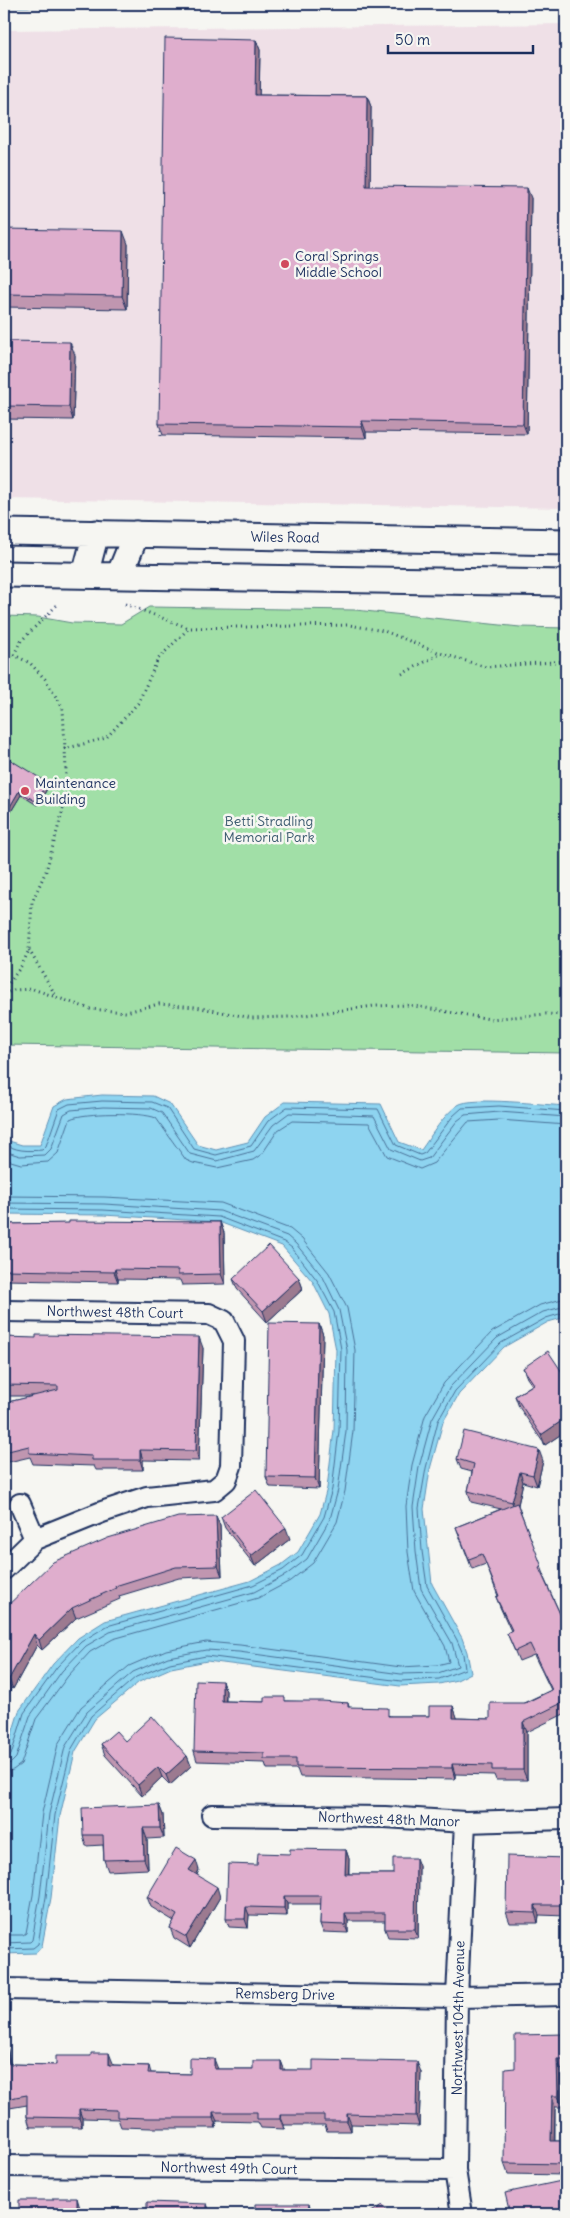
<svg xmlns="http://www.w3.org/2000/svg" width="570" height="2218" font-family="Delius,sans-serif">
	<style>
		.built { fill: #efe0e7 }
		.green { fill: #a1dfa7; stroke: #5e8782 }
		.water { fill: #8ed4f0; stroke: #6092b6 }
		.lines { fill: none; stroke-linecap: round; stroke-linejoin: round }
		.shore { stroke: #497198; stroke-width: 1 }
		.minor-casing { stroke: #1b2f5e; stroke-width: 24 }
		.major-casing { stroke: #1b2f5e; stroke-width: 29 }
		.path { stroke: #1b2f5e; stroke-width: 3; stroke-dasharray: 1 4; stroke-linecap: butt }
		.minor { stroke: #f6f6f2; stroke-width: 20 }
		.major { stroke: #f6f6f2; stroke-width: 25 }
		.wall { fill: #c096b0; stroke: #1b2f5e }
		.shaded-wall { fill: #9c7a90; stroke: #1b2f5e }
		.building { fill: #dfaecd; stroke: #1b2f5e }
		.poi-dot { fill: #d1495b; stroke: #f6f6f2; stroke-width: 2 }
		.labels { text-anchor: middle; stroke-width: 5; stroke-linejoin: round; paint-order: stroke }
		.poi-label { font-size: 14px; fill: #1b2f5e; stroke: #f6f6f2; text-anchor: start }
		.street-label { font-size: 14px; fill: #1b2f5e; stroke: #f6f6f2 }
		.park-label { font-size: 14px; fill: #3c5b70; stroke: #f6f6f2 }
	</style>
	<rect width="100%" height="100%" fill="#f6f6f2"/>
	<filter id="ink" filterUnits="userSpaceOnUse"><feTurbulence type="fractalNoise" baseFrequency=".02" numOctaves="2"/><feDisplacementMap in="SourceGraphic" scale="10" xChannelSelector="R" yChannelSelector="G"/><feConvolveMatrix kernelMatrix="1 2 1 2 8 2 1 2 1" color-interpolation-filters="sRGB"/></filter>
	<g filter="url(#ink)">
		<path class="built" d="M566,24V508L4,499V30Z"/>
		<path class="green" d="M149,607L355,610L520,627L566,628V1053L4,1045V616L38,617L72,623L121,624Z"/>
		<path class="water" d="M4,4H283L4,7Z
			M102,1095L153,1096L170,1104L198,1145L216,1150L248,1142L265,1117L285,1102L381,1104L399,1142L421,1150C432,1135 443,1115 458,1105C471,1096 547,1105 566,1106V1317L548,1322L504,1347L459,1394L443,1422L430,1469L424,1509L432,1584L462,1638L467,1652L471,1673L457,1680L439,1684L400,1686L207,1661L171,1668L139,1682L95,1719L75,1752L60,1816L51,1898L42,1946L36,1953L4,1954V1760L19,1711L53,1664L78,1638L105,1621L250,1581L281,1565L298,1552L320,1514L327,1488L334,1430L336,1350L329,1314L313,1282L282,1246L219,1222L103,1215L4,1214V1125L9,1141L22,1145H40L54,1106L67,1099Z"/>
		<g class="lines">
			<path class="shore" d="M4,1142C13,1152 30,1151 42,1150L46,1146L59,1109L69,1104L102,1101L152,1102L167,1108L194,1149L216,1155L251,1146L268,1121L287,1107L378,1109L396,1145L420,1155L425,1153L453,1116L462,1108L499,1106L566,1111
				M4,1151L20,1156L45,1155L51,1149L64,1114L71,1110L103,1107L151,1108L162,1113L190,1154L217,1161L254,1151L273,1125L289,1113L374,1116L391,1149L420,1161L429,1158L457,1121L465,1115L499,1112L566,1117
				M4,1159L21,1164L48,1162L58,1153L70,1119C84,1112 142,1112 156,1118L186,1160L193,1163L217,1168L253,1160L262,1154L278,1130L292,1121L369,1123L387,1156L420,1169L434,1163L468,1122L499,1120L566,1125
				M4,1196L104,1197L221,1203L290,1229L302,1239L329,1273L347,1308L355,1350L353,1431L345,1491L337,1522L313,1563L290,1581L258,1598L113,1639L90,1652L68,1676L36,1719L21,1764L13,1770L4,1772
				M4,1203L104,1204L220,1211L287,1236L296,1244L323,1277L339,1310L347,1350L346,1431L338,1490L330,1519L307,1559L286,1575L254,1592L110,1632L86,1646L62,1671L30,1716L16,1758L11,1763L4,1765
				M4,1209L103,1210L219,1217L284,1242L292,1248L317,1280L334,1312L341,1349L339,1431L332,1489L324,1517L302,1555L283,1570L253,1585L107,1626L81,1642L57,1667L24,1713L11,1755L4,1758
				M4,1935H23L26,1933L33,1895L42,1813L58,1744L81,1707L129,1666L166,1650L206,1642L240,1645L401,1667L437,1665L449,1662L445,1646L414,1591L408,1552L406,1506L412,1465L425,1416L444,1383L492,1332L540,1305L566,1298
				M4,1943L30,1942L32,1940L40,1896L49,1814L65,1747L87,1712L133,1672L168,1657L206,1650L239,1652L401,1674L438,1673L458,1666L452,1643L421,1589L416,1551L413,1507L419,1467L432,1419L450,1387L497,1338L543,1312L566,1306
				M4,1949L33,1948L38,1944L46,1897L55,1815L71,1750L91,1716L136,1677L170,1663L206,1656L401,1681L439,1679L465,1669L463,1654L457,1640L427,1586L422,1551L419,1508L426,1468L438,1421L455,1391L501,1343L546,1318L566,1312"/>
			<g class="minor-casing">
				<path id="minor" d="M4,1311L209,1314L224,1321L234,1341L231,1466L226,1480L214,1490L147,1497L102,1512L35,1539L4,1569
					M20,1504L35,1539
					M212,1815L385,1817L465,1822L566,1819
					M4,1989L457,1997L566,1995
					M4,2166L455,2170
					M462,2214L455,2170L457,1997L465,1822"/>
			</g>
			<g class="major-casing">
				<path id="major" d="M4,532L566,542
					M4,574L566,583
					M85,575L96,533
					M119,576L136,534"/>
			</g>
			<path class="path" d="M161,436V426
				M125,604L189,628
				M4,652H8L30,663L45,679L63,708L66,770L64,806L46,871L32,902L29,950L22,965L4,990
				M14,655L20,642L58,604
				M402,674L440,654
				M64,749L106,738L138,703L158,659L189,628L349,625L384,631L440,653L486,667L566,661
				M29,950L56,996
				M4,994L14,990L33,989L90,1009L126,1012L159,1004L196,1007L252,1018L290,1017L374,1006L408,1005L490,1019L546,1014L566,1015"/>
			<use href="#minor" class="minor"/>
			<use href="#major" class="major"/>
		</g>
		<path class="wall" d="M256,40L260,50L259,95L367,96L371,107L370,186L531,198L527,434L366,432V438L163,435L159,424Z
			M4,229L128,244L127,309L4,307Z
			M4,341L75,355L73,420L4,419Z
			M4,767L48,783L49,786L37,805L21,795L4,823Z
			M4,1221L7,1224L220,1222L224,1233L225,1284L182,1285L180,1280L118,1279V1282L4,1280Z
			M299,1278L303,1289L267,1322L237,1289L233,1279Z
			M319,1324L323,1335L319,1489L270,1487L266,1477Z
			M4,1337L203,1348L199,1461L143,1460V1470H96L94,1466L33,1464L30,1457L4,1463V1403L34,1396H4Z
			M523,1368L566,1378V1431L545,1445L519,1407L515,1396L532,1385L527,1378Z
			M457,1459L543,1461L537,1486L523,1482L518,1505L545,1577L544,1578L566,1627V1713L527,1732V1780H496L494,1775L455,1774V1779L300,1777L297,1769H267L265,1763L197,1761L194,1751L222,1681L226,1691V1701L264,1702L286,1701L348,1703L349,1707L391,1716H429L453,1706L457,1718L490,1719L551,1690L534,1655L519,1661L507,1633L511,1631L500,1607L496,1597L498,1596L486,1564L472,1569L456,1527L501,1509L471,1502L468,1491L472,1472L461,1469Z
			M216,1516L220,1526L222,1576L179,1578L119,1596L120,1599L76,1618L42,1650L37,1645L13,1689L11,1688L4,1706V1609Z
			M221,1517L290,1539L255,1566L225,1528Z
			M125,1741L187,1756L191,1766L170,1785L162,1777L142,1796L105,1755L101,1744Z
			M159,1805L163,1815L164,1838L147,1839L148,1869L108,1871L104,1860L103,1845L86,1846L83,1835Z
			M346,1850L349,1859V1874H393L419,1866L418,1938L388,1937L385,1929V1921H348V1933L323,1932L320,1924L321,1904H287V1916L249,1915L248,1928L229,1927L226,1919L257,1865L290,1854Z
			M566,1858V1916L539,1915L538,1923H510L506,1912Z
			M199,1870L197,1875L220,1897L190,1948L174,1938L170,1928L174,1921L151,1907L147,1897Z
			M566,2034V2069H561L562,2107H555V2141H566V2175L508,2174L504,2163L515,2068Z
			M4,2036L7,2046L10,2064L56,2065L113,2063V2065L149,2066L151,2073L190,2074L218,2069H253L281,2061L284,2070L421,2072L419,2126L351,2124V2131H327L325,2125H284V2129L261,2128L258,2122L217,2121L216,2128H151L121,2127L118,2119L82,2118V2127H30L27,2117V2105L4,2109Z
			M566,2180V2214H510Z"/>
		<path class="shaded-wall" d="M256,40L260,50L259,105L255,95Z
			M367,96L371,107L370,196L366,186Z
			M527,188L531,198L527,434L523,424Z
			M123,231L128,244L127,309L122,296Z
			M70,342L75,355L73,420L69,407Z
			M362,421L366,432V438L362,427Z
			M48,783L49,786L37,805L35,801Z
			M19,791L21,795L4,823V817Z
			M220,1222L224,1233L225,1284L221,1274Z
			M115,1269L118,1279V1282L114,1272Z
			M299,1278L303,1289L267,1322L263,1311Z
			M319,1324L323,1335L319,1489L315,1478Z
			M199,1337L203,1348L199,1461L196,1451Z
			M566,1418V1431L545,1445L541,1435Z
			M140,1450L143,1460V1470L140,1460Z
			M539,1450L543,1461L537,1486L533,1475Z
			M520,1472L523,1482L516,1513L512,1502Z
			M216,1516L220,1526L222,1576L218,1566Z
			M286,1528L290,1539L255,1566L251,1556Z
			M72,1608L76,1618L42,1650L39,1640Z
			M34,1634L37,1645L13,1689L9,1679Z
			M7,1678L11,1688L4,1706V1686Z
			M222,1681L226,1691L225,1711L222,1701Z
			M453,1706L457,1717V1729L453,1718Z
			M523,1722L527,1732V1780L523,1770Z
			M187,1756L191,1766L170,1785L166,1775Z
			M452,1764L455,1774V1779L452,1768Z
			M158,1767L162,1777L142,1796L138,1785Z
			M159,1805L163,1815L164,1838L160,1828Z
			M143,1828L147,1839L148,1869L144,1859Z
			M346,1850L349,1859L348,1882L345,1874Z
			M416,1858L419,1866L418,1938L415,1929Z
			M196,1860L199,1870L193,1881L189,1870Z
			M217,1887L220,1897L190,1948L186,1937Z
			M284,1896L287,1904V1916L284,1908Z
			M535,1905L539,1915L538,1923L535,1913Z
			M246,1907L249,1915L248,1928L245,1919Z
			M345,1913L348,1921V1933L345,1925Z
			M4,2036L7,2046L12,2074L9,2064Z
			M109,2053L113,2063L112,2074L109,2065Z
			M214,2059L218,2069H214Z
			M557,2059L561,2069L562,2107L558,2096Z
			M281,2061L285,2071L281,2070Z
			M417,2062L421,2072L419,2126L416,2116Z
			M552,2096L555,2107L554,2152L551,2141Z
			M79,2109L82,2118V2127L79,2118Z
			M213,2112L217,2121L216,2128L213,2118Z
			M347,2114L351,2124V2131L347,2121Z
			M280,2115L284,2125V2129L280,2119Z
			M77,2198L80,2208V2214L77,2209Z
			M207,2204L211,2214L207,2213Z
			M309,2204L312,2214H308Z"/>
		<path class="building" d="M165,38L256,40L255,95L367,96L366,186L527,188L523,424L362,421V427L159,424Z
			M4,229L123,231L122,296L4,294Z
			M4,341L70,342L69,407L4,406Z
			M9,759L48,783L35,801L19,791L4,817V767Z
			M4,1221H6V1224L69,1223V1221L220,1222L221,1274L178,1275V1270L115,1269L114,1272L4,1270Z
			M269,1245L299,1278L263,1311L233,1279Z
			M269,1323L319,1324L315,1478L266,1477Z
			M36,1335L199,1337L196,1451L140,1450V1460H92V1456L29,1453V1446L4,1452V1403L58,1390V1386L4,1385V1337L36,1338Z
			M548,1351L566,1378V1418L541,1435L515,1396L534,1384L523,1368Z
			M464,1431L539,1450L533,1475L520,1472L512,1502L468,1491L474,1464L457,1459Z
			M256,1490L286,1528L251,1556L221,1517Z
			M517,1503L542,1567L539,1568L566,1627V1701L523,1722V1770H492V1765L452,1764V1768L296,1767V1759H264V1753L194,1751L196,1680L222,1681V1701L264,1702V1697H285V1701H322L348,1703V1707L388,1708V1716H429V1706H453V1718L490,1719V1703H525L552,1690L530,1644L515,1651L507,1633L512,1630L496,1597L499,1596L482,1554L469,1559L456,1527Z
			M216,1516L218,1566L176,1567L115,1586L116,1588L72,1608L39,1640L34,1634L9,1679L7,1678L4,1686V1609L53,1562L108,1538L178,1517Z
			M152,1716L187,1756L166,1775L158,1767L138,1785L101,1744L116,1731L125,1741Z
			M159,1805L160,1828H143L144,1859L104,1860L103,1835H83L82,1808Z
			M176,1848L196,1860L189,1870L217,1887L186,1937L170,1928L177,1915L147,1897Z
			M290,1849L346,1850L345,1874H393V1858H416L415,1929H385V1913H345V1925L320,1924L321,1896H284V1908L246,1907L245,1919H226L228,1864L257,1865L258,1853L290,1854Z
			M507,1856L566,1858V1905H535V1913L506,1912Z
			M566,2034V2059H557L558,2096H552L551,2141H566V2164L504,2163L505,2069L515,2068V2035Z
			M4,2037L9,2064L56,2065V2056H91V2053H109V2065L149,2066L148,2073L190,2074V2058L214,2059V2069H253V2061H281V2070H313V2060L417,2062L416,2116L347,2114V2121H324V2115H280V2119H257V2112H213V2118H147L117,2117V2110L79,2109V2118L27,2117V2095L4,2099Z
			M566,2180V2208L563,2209L564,2214H510L505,2193Z
			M53,2198H77V2209H147V2202L207,2204V2213L255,2214V2204H309L308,2214H19V2200H53Z
			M383,2205L389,2214H368Z"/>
	</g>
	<g class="poi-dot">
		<circle cx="285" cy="264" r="5"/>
		<circle cx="25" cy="791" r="5"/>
	</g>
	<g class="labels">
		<g class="poi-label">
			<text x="295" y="261">Coral Springs<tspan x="295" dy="16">Middle School</tspan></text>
			<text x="35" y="788">Maintenance<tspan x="35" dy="16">Building</tspan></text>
		</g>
		<g class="street-label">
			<text transform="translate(285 537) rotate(1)" y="5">Wiles Road</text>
			<text transform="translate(115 1312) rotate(1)" y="5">Northwest 48th Court</text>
			<text transform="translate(389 1819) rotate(2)" y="5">Northwest 48th Manor</text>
			<text transform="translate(285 1994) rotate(1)" y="5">Remsberg Drive</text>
			<text transform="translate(458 2018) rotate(-89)" y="5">Northwest 104th Avenue</text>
			<text transform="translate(229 2168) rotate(1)" y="5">Northwest 49th Court</text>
		</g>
		<g class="park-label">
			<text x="269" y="826">Betti Stradling<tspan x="269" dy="16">Memorial Park</tspan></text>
		</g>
	</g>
	<rect width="570" height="2218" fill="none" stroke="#f6f6f2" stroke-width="20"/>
	<rect x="10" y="10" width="550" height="2198" fill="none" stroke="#1b2f5e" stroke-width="2" filter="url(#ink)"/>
	<path d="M388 45v8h145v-8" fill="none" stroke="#1b2f5e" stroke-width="2.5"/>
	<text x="395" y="45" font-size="15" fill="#1b2f5e" stroke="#f6f6f2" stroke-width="4" paint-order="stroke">50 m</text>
</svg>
